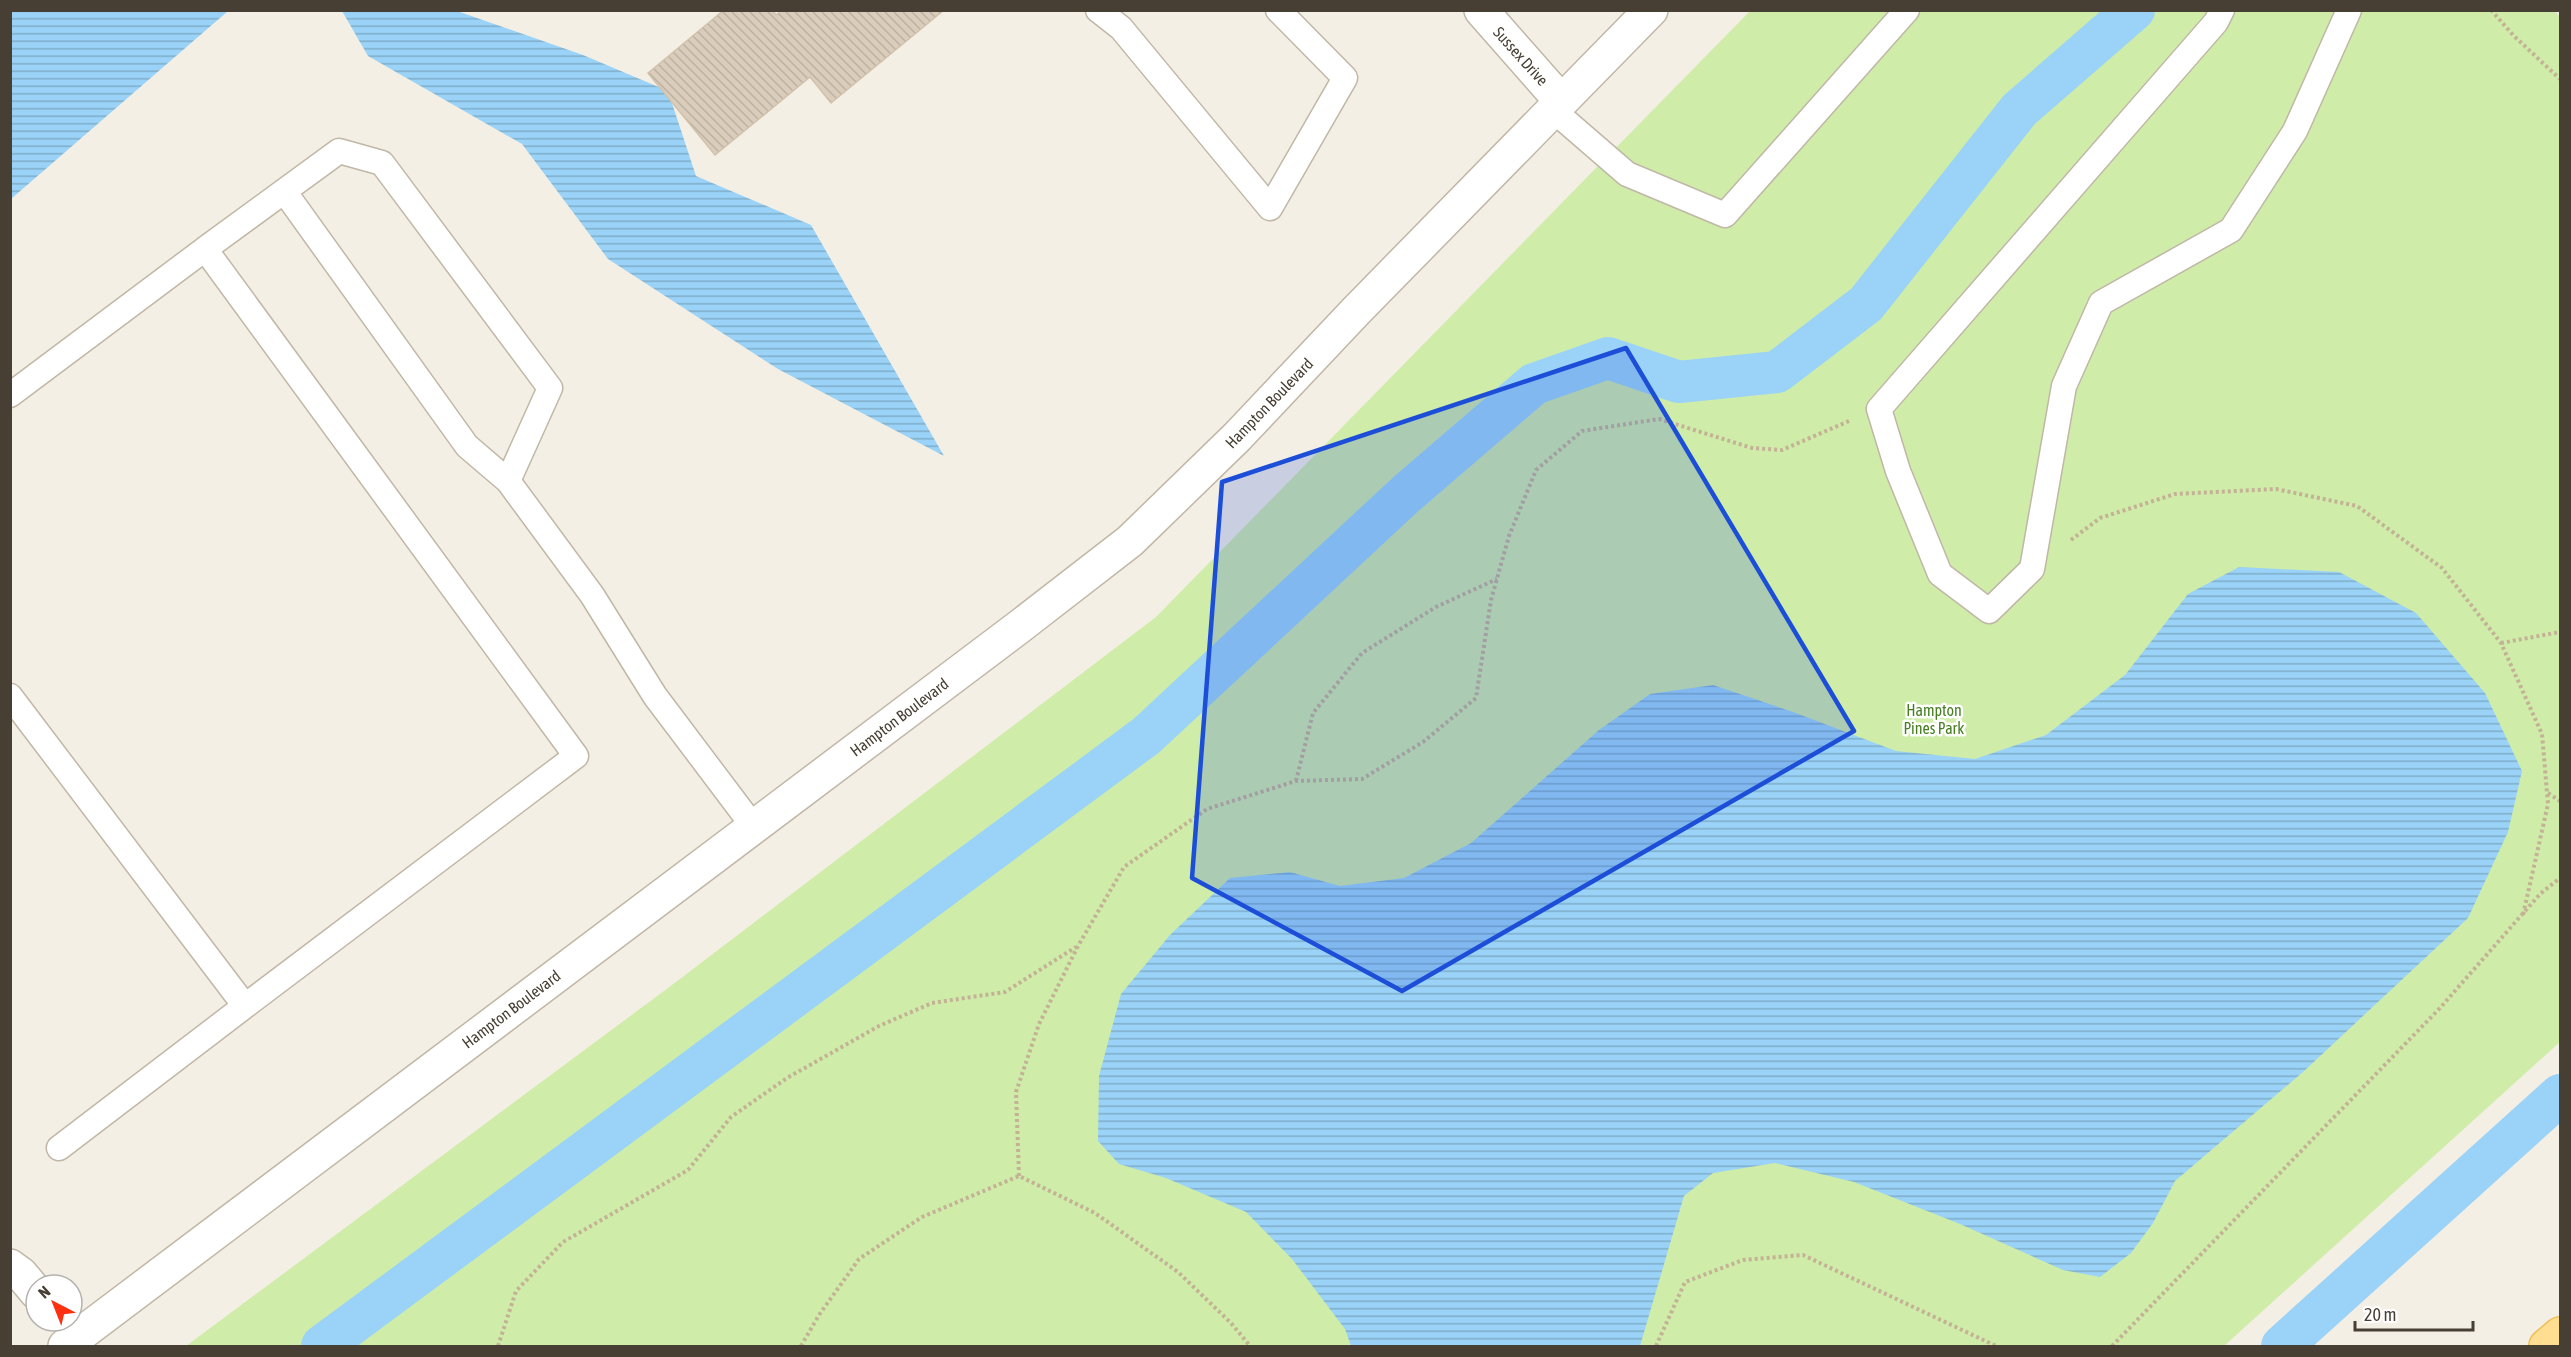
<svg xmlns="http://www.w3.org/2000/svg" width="2571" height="1357" font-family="'Asap Condensed',sans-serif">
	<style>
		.green { fill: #cfeca9 }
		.water { fill: url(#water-rules) }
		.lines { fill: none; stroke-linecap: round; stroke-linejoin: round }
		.canal { stroke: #9ad3f7; stroke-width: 42 }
		.building { fill: url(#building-back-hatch); stroke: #d2c2ab; stroke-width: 1.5 }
		.service-casing { stroke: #c0b7a6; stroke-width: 27 }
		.minor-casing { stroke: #c0b7a6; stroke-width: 36 }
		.primary-casing { stroke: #efbf57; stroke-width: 36 }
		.path { stroke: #c3b296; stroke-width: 4; stroke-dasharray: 3 3; stroke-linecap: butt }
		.service { stroke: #fff; stroke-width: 24 }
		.minor { stroke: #fff; stroke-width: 33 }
		.primary { stroke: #ffde92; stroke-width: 33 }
		.marked { fill: #1d4ed8; fill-opacity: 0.2; stroke: #1d4ed8; stroke-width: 4.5; stroke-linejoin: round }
		.labels { text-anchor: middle; stroke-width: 5; stroke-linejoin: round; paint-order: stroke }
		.street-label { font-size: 16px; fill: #473f33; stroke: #fff }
		.park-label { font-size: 16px; fill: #467e21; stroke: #fff }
	</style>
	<defs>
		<pattern id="water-rules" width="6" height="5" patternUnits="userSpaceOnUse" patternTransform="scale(1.5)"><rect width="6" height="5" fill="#9ad3f7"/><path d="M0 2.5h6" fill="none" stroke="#7fadc9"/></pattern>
		<pattern id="building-back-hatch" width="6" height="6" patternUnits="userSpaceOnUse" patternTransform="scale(1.5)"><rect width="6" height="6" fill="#dacdbc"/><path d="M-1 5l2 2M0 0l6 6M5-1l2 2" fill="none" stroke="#bcb1a2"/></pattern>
	</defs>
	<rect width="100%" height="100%" fill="#f4efe4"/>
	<path class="green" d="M2554,10L2560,17V1042L2224,1346H186L668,988L1156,617L1750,11Z"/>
	<path class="water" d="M11,10H228V11L11,199Z
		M342,11H457L583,55L668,91L696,176L811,225L944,456L778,369L608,259L522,144L368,56Z
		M2239,567L2339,572L2416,613L2485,693L2522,771L2508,832L2468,918L2303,1072L2175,1181L2153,1223L2131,1253L2100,1277L2063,1270L1960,1224L1854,1182L1775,1163L1713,1173L1684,1196L1640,1346H1351L1345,1329L1292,1259L1246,1212L1166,1178L1119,1164L1098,1141L1099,1076L1121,994L1170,935L1230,878L1290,872L1340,886L1404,878L1471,843L1599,730L1650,694L1713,685L1793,712L1896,751L1975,759L2046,735L2125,675L2188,594Z"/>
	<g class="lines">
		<path class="canal" d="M322,1346L1146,736L1406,494L1534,384L1608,358L1679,382L1777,372L1866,304L2019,110L2134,10
			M2282,1346L2560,1095"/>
	</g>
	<path class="building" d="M724,10H772L776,15L782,10H944L831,103L810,77L715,155L648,73Z"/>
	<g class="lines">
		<g class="service-casing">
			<path id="service" d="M1098,10L1121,28L1270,208L1345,78L1278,10
				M2222,10L2216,22L1879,409L1898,471L1940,574L1989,611L2032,569L2064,386L2101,303L2231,230L2295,131L2349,10
				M1553,110L1627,174L1725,215L1907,10
				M284,191L467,446L508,481
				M205,249L339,151L382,163L550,388L508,481L592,595L655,696L753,826
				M10,395L205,249L576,756L245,1006
				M10,696L245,1006L59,1148"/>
		</g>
		<g class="minor-casing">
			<path id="minor" d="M1481,10L1561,101
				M10,1266L21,1274L36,1292
				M65,1346L1019,627L1130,541L1237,437L1357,310L1651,10"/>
		</g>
		<g class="primary-casing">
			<path id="primary" d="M2546,1346L2560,1334"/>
		</g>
		<path class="path" d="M2491,10L2514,36L2560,79
			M2071,540L2100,518L2175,494L2276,489L2357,506L2442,568L2501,643L2542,734L2548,804L2523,915
			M2501,643L2560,632
			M1296,781L1313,713L1362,653L1436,607L1497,579
			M2548,793L2560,801
			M1019,1176L1016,1092L1039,1024L1078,946L1124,867L1207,809L1296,781L1362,779L1423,742L1476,698L1491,600L1509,536L1536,470L1582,431L1659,419L1752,448L1782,450L1849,421
			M498,1346L516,1291L563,1242L688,1170L731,1117L787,1078L879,1026L932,1003L1005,992L1076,947
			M801,1346L819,1315L859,1259L922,1217L1019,1176L1095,1213L1178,1272L1231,1323L1250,1346
			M1656,1346L1685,1282L1743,1260L1803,1255L1996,1346
			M2112,1346L2440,1008L2540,894L2560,878"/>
		<use href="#service" class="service"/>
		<use href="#minor" class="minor"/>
		<use href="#primary" class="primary"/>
	</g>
	<path class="marked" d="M1626,348L1854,731L1402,991L1192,878L1222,482Z"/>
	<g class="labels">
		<g class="street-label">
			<text transform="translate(1521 56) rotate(48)" y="6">Sussex Drive</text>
			<text transform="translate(1269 403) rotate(-46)" y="6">Hampton Boulevard</text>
			<text transform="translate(899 717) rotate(-37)" y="6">Hampton Boulevard</text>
			<text transform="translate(511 1009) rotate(-37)" y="6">Hampton Boulevard</text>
		</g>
		<g class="park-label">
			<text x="1934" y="716">Hampton<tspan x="1934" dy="18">Pines Park</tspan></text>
		</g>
	</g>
	<rect width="2571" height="1357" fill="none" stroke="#473f33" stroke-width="24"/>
	<g transform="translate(54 1303) rotate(318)"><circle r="28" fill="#ffffff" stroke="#b5b2ad" stroke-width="1.5"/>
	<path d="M0-4.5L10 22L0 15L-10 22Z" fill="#ff3010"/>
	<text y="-9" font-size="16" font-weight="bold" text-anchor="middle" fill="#473f33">N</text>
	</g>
	<path d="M2355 1321v9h118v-9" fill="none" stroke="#473f33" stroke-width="3"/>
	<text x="2364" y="1321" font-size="18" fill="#473f33" stroke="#ffffff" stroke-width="4.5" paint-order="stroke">20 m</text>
</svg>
